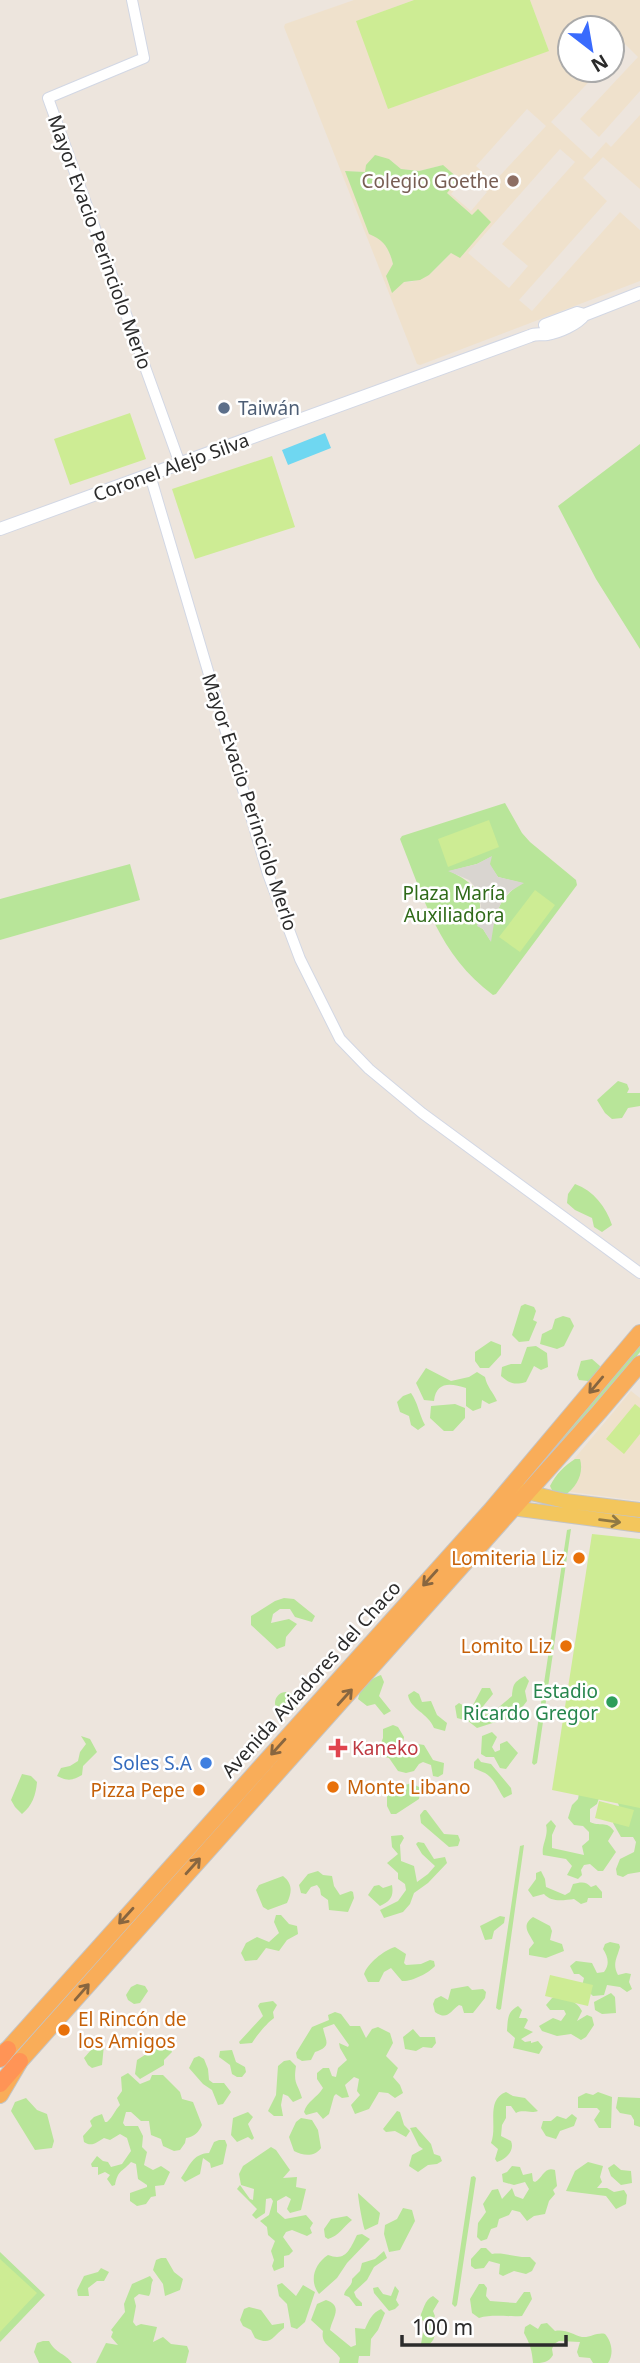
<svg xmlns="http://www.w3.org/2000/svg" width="640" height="2363" font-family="'Noto Sans',sans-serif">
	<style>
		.education { fill: #efe1cc; fill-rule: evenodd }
		.green { fill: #b8e599; fill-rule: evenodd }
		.pitch { fill: #cdec94 }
		.plaza { fill: #d9d5d0 }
		.water { fill: #6fd7f1 }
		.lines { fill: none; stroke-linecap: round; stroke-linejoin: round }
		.tertiary-casing { stroke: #d2d7e4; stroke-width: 12 }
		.secondary-casing { stroke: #d2d7e4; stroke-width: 14 }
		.primary-casing { stroke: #c4c4c4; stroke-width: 16 }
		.trunk-casing { stroke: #c4c4c4; stroke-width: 18 }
		.motorway-casing { stroke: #c4c4c4; stroke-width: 18 }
		.tertiary { stroke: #fff; stroke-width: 10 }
		.secondary { stroke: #fff; stroke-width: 12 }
		.primary { stroke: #f3c65c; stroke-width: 14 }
		.trunk { stroke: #f9ad59; stroke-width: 16 }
		.motorway { stroke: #ff9456; stroke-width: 16 }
		.oneway { stroke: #886640 }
		.oneway2 { stroke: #8f7844 }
		.education-dot { fill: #8d6e63; stroke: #fff; stroke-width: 2.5 }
		.service-dot { fill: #5c6f8a; stroke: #fff; stroke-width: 2.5 }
		.food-dot { fill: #e8710a; stroke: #fff; stroke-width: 2.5 }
		.leisure-dot { fill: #2e9e5b; stroke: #fff; stroke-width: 2.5 }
		.health-dot { fill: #e0444e; stroke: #fff; stroke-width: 2.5 }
		.shop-dot { fill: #3f7fe0; stroke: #fff; stroke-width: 2.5 }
		.labels { text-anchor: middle; stroke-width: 5; stroke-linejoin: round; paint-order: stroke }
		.education-label { font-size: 19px; fill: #785e54; stroke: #fff; text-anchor: end }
		.street-label { font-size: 19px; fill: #2b2b2b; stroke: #fff }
		.service-label { font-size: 19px; fill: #4e5e75; stroke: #fff; text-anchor: start }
		.park-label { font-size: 19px; fill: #2f6a19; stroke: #fff }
		.food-label { font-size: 19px; fill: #c56008; stroke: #fff; text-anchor: end }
		.leisure-label { font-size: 19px; fill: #27864d; stroke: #fff; text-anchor: end }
		.health-label { font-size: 19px; fill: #be3a42; stroke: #fff; text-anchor: start }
		.shop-label { font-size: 19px; fill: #366cbe; stroke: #fff; text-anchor: end }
	</style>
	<rect width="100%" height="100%" fill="#ede5dd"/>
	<path class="education" d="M354,0H414L356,21L549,51L530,0H640V91L599,137L580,119L638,57L625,44L612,57V28H570V70H600L551,122L591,159L606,142L611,147L640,115V189L603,157L583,178L607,201L519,300L532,311L620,212L640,230V281L420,365L417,364L284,27L285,24ZM527,109L546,126L494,182L476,166ZM560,149L575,162L502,244L528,266L509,288L468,253ZM389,159L401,169L419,171L443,165L446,192L472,215L451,253L429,275L411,282H404L393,264L389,250L345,171L365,172ZM467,175L487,192L471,211L451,194Z
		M631,1391L640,1398V1501L549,1489Z"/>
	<path class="green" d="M375,155L389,159L401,169L419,171L443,165L459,179L447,193L472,215L478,209L491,222L460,258L451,253L429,275L420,280L404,282L392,293L386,276L393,264C389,248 384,240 369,234L345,171L365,172L366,165Z
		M640,444V649L596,579L558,506Z
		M505,803L522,833L530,842L576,880L577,885L496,994L493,995C439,955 424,899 400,839L402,836ZM491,857L489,864L498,877L522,883C498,898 495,914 490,940L483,929L478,926C484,893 478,886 450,871L477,864Z
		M130,864L140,900L0,940V899Z
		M618,1081L627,1084L629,1089L627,1093H640V1106L628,1108L622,1118L612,1119L605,1113L597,1100Z
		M575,1184C594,1191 606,1207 612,1225L602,1232L594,1227L592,1218L575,1210L567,1203L568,1194Z
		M525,1304L534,1307L536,1311L533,1320L537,1322L529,1341L519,1342L512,1335L521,1306Z
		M563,1316L570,1318L574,1326L564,1346L557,1349L540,1344L542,1334L552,1329L555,1319Z
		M491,1341L501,1345V1355L489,1368H480L475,1361V1352Z
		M536,1346L547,1353L548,1367L541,1370L534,1366L526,1382C515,1385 510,1384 501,1376L502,1367L511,1364H521L527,1347Z
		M640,1346V1352L603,1398L538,1469L537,1466Z
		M592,1359L600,1366L598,1376L588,1381L579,1380L577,1375L581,1361Z
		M426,1368L451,1381L469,1377L477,1372L485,1377C487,1387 493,1392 497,1401L489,1404L482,1400L481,1408L473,1411L466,1406V1388C451,1383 436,1381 434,1401L424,1400L416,1383Z
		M411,1393C418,1403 419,1414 425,1425L418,1430L411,1425L409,1416L400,1412L397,1402L403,1396Z
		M455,1404L465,1408V1418L453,1431H444L430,1418L431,1406Z
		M575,1459H580C584,1473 577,1487 565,1495L552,1490L550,1486C556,1474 564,1466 575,1459Z
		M571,1529L537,1763L534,1765L532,1763L567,1530Z
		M284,1598L294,1599L315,1616L312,1622L295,1617L290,1609H280L273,1614L271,1623L289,1619L297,1624L286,1637L285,1646L277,1649L251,1625V1616L275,1601Z
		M381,1675L384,1682L379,1696L391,1711L384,1715L375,1704L367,1706L358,1699L362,1685C369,1683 373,1677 381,1675Z
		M525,1676L529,1681L525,1691L527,1701L520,1710L522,1720L513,1722L505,1719L477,1728L468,1721L457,1718L455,1706L459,1703L468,1708L473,1705L482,1688H490L493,1694L480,1710L483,1715L493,1712L512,1696C513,1684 514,1682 525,1676Z
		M414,1691L419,1694L422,1702L431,1701L437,1715L447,1723L445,1731L434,1728C428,1713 410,1709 408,1695Z
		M275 1703a11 11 0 1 1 22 0a11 11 0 1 1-22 0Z
		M393,1725L398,1727L404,1737L403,1742L407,1750L411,1752L418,1744L424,1745L433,1760L444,1763L443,1774L438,1777L433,1776L431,1765L423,1762L419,1764L414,1771L406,1773L398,1771L389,1758L381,1756L378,1751L383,1738V1729Z
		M492,1732L497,1737L492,1747L495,1752L500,1750V1744L507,1741L518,1753L506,1769L500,1768L494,1757H486L481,1754L482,1736Z
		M81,1736L90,1739L97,1752L83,1766L82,1775C72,1781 67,1781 57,1776L61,1768L70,1766L78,1761L80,1752L86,1744Z
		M478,1758L481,1762L491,1764L511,1788L512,1794L504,1798C498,1790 495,1779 485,1773C481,1771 477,1770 474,1768V1762Z
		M22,1774L31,1776L37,1782C36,1795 32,1806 22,1814L15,1807L11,1800Z
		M411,1783L421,1788L419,1799L396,1814H391L387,1806V1792Z
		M640,1786V1872L628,1874L623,1877L617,1875L616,1869L620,1859L634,1852L636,1842L633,1837H621L613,1823L620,1809L618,1803Z
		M580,1788L599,1798L597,1804L590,1809V1822C599,1827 607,1820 614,1831L608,1841L616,1852L603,1871H598L590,1864L584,1865L581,1870L582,1875L578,1879L567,1875L572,1866L566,1859L543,1855C541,1845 549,1836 546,1825L551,1820L556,1826L552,1835V1848L584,1855L582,1846L589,1840V1832L583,1826L574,1825L568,1818L572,1805L578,1799Z
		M424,1810H426L444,1834L458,1835L460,1840L458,1846L449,1847L421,1823L420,1815Z
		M402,1835L404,1838L400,1845L401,1861L414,1866L417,1882L428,1874L435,1866L422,1854L416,1844L418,1842L424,1843L434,1859L445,1857L447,1863L428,1883L414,1893L410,1904L403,1912L384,1918L380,1910L398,1901L406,1890L405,1884L398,1879V1873L387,1863L398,1854L392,1847L391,1836Z
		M524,1845L501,2009L499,2010L496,2008L520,1846Z
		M318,1871L323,1875L332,1876L334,1886L340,1895L351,1891L353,1892L354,1898L348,1912L329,1910L328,1900L321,1895L320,1889L317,1885L311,1887L306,1894L301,1893L299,1885L308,1874Z
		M541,1871L545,1879L546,1887L565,1895L570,1892L573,1884C581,1882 586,1881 591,1887L596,1885L602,1892V1898H588L587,1902L581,1904L574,1899C564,1900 552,1903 544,1894L533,1897L528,1890L536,1879V1873Z
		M283,1876C293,1884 292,1892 287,1903L268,1910L263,1907L256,1890L259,1885Z
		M379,1885L383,1888L392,1885C394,1897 390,1901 380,1906L368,1895L374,1886Z
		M276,1915H281L289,1924L297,1926L298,1934L287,1940L279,1951L266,1948L257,1960L245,1961L241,1953L246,1943L257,1937L269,1942L279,1933L274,1922Z
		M500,1916L505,1917L504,1923L494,1931L492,1939L485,1940L480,1926Z
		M533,1917L550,1926L552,1931L550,1940L562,1944L564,1951L546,1958L529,1955V1949L534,1943C530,1934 520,1926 533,1917Z
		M610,1942L619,1944L620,1947C617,1958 612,1964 618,1975L626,1973L631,1974L629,1982L632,1989L627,1992L620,1987L607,1985L604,1995L593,1996L582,1986L584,1978L579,1974H574L570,1966L576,1961L592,1963L597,1973L604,1972C610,1964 608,1957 603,1949L605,1944Z
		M395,1947L406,1954L404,1963L406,1965L421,1964L430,1960L434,1961L435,1966C429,1973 411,1982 402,1981L391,1968L384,1972L379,1982H368L364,1974C368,1963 383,1951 395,1947Z
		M137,1984L145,1986L148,1991L140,2003L134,2004L128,2000L126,1995L131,1987Z
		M468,1986L472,1990L483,1989L486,1992L485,1998L473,2013H464L462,2006L459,2005C450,2011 448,2021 435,2012L433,2004L435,1999L441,1996L448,2000L451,1989Z
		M611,1993L615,1997L616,2013L602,2014L595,2010L594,2002Z
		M552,1998C564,1997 576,2000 582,2011L577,2021L587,2015L592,2017L594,2025L586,2037L581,2040L571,2034L557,2036L542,2031L539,2026L553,2018L561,2021L566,2014L564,2010H550L546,2005Z
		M273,2001L277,2005L273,2012L274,2018C267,2023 257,2035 252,2043L240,2044L239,2042L263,2016L258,2006L260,2003Z
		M518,2006L522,2010L519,2018H526L528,2020L524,2028L533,2032L521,2039L525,2042L531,2041V2043L538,2041L543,2047L539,2054L513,2048L515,2038L507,2031C508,2019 507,2012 518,2006Z
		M335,2012L341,2014L350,2026H360L366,2038L372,2029L378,2027L390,2033L393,2043L386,2056L398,2068L393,2077L400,2085L403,2093L395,2098L388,2093L379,2092L369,2109L355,2114L351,2105L360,2095L357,2091L359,2079L354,2077L345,2085L349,2097L342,2098L336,2094L334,2096L329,2114L323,2119L317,2112L306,2115L304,2112C307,2101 317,2098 323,2088L317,2079V2073L323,2068H329L332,2076L336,2077L338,2068L347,2060L340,2048L339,2043L348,2047L349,2045L334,2024L323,2028C326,2042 332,2046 315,2052L311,2060L302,2061L297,2058L296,2053L312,2027L329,2020L328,2015Z
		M413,2029L420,2037H435L436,2043L432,2048L423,2047L416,2051L405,2049L403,2037Z
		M153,2037L159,2043L168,2042L172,2052L164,2060V2065L140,2079L135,2074L137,2060L151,2051L149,2044Z
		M97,2043L104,2045L102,2065L92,2068L88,2065L84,2058Z
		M232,2050L236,2062L245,2067L246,2072L242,2077H237L232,2074L230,2065L219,2057L220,2051Z
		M199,2056L204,2059L208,2069L209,2080L213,2083H224L231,2092L223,2104L218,2105L212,2090L203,2084L189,2068L194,2058Z
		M290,2060L296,2066C293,2085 298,2083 302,2098L293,2102L288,2096L283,2094L281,2105L283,2116H274L268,2111L276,2095L278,2066L284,2061Z
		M128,2073L140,2084L150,2080L152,2075H163L180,2092L182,2099L193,2102L202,2125C199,2132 194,2137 186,2138L185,2143L180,2150L174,2151L163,2146L161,2139L151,2135L149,2121H141L131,2112H126L123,2123L125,2126H138L143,2136L142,2147L147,2152L144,2165L153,2170L161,2166L170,2172L164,2185L155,2186L156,2196L151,2197L146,2204L137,2206L130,2201V2193L147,2187V2185L138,2179L136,2164L131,2162C121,2173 118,2170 115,2185L112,2186L107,2179L110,2175L105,2172L98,2175V2167H92L91,2164L97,2156L103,2161L108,2162L111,2167L122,2164L131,2151L127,2138L120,2134L110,2140L104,2138C98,2141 92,2148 84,2142L83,2136L92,2126L90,2121L94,2117L102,2114L105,2122H107C113,2117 115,2110 120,2105L117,2098L122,2091L121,2077Z
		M506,2092L513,2096L525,2098L538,2111C530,2114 524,2109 516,2113L511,2106H506V2118L502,2125L501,2136L511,2141C515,2151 506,2159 497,2162L495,2159L498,2149L491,2143C498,2126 485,2100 506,2092Z
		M598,2092L612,2097L611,2128H599L594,2120L600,2111L597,2108H578V2097L586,2093L593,2095Z
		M618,2097L640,2098V2127L634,2125V2120L631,2115L620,2113L616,2108Z
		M26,2098L37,2110L47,2114L54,2141L52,2148L35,2150L11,2111L15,2102Z
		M397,2111L400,2112L404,2125L410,2131L406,2137L395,2131L386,2132L383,2129Z
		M248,2112L253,2117L248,2124L254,2138L252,2140L248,2137L237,2142L231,2135L233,2118Z
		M572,2114L577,2118L574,2126L560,2131L556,2139L546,2136L541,2128L543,2121H551L557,2116L566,2119Z
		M301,2118L312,2120L318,2130L321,2148C315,2157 303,2156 294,2151L289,2137L296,2122Z
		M416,2127L431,2144L434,2154L440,2156L442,2161L437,2164L428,2165L418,2172L409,2166L412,2155L423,2149L419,2146L410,2128Z
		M219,2140H225L227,2145L223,2164L211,2168L210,2163L203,2158L200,2174L185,2182L181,2178C190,2166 192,2154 209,2153L214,2142Z
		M271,2147L276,2150L290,2170L283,2178L297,2177L296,2187L306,2189L301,2210L290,2213L287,2209L291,2199L286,2196L277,2201V2212L285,2219L306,2215L313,2223L310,2228L312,2233L307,2236L292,2230L286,2232L283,2237L293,2251L289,2255L284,2256V2267L274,2271L272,2266L274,2260L271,2251L275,2241L268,2235L267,2227L260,2221L269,2215L273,2201L271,2198L266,2199L265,2213L256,2219L252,2215L257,2209L237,2189L240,2185L250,2199L253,2200L254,2189L241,2185L239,2174L243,2166Z
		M588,2162L603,2166L600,2177L602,2182L597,2188H607L614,2192L624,2190L627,2195L626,2204L616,2209L606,2196L566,2191L575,2171Z
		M614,2164L621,2170L631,2171L632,2183L621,2185L611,2176L608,2168Z
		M512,2166L520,2167L523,2175L532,2173L533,2181L535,2182C543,2178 544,2166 555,2170L557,2186L553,2190L555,2194L549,2201L545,2214L534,2216L527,2221L520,2212L512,2210L509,2215L499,2219L497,2227L491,2229L487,2239L481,2241L477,2237L478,2223L486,2212L483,2204L492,2190L498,2189L502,2199L512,2188L515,2196L523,2199L529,2189L525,2182L514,2185L503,2182L502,2174L507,2172Z
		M474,2176L476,2178L457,2305L455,2307L452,2304L471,2177Z
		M358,2193L380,2213L378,2224L365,2230C363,2227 358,2198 358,2193Z
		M403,2208L412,2210L415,2221L400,2250L389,2252L384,2234L385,2225L397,2219Z
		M347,2216L352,2220C343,2227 339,2236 328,2239L325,2237L324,2229L331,2219Z
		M362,2234L370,2239L347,2263L337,2278L319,2294C309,2281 314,2264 328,2255C346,2262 350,2249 357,2235Z
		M481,2248H486L492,2254C505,2252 516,2258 530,2257L536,2263L532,2271L526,2274L514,2271L503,2276L499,2274L500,2264L489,2261L484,2268L475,2269L471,2266V2259Z
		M384,2251L387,2258L374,2267L367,2280L354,2292L356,2297L362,2303V2306H356L349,2297L344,2295C345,2288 353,2286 352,2279L360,2271L362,2263L375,2259Z
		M0,2252L45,2295L0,2342Z
		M161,2258H166L174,2272L183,2279L180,2290L165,2296L163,2284L153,2270L156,2260Z
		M101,2268L109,2272L104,2281H97L88,2288L89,2296H78L77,2290L84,2276L98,2272Z
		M150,2276L153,2280C150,2286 152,2291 149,2296L139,2294L134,2298L136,2306L133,2322L136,2326L141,2324L157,2327L153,2342L163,2337L171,2344L187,2346L189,2351L186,2363H96L106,2343L118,2345L111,2337L113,2332L111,2330L125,2312L124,2304L132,2284Z
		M282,2283L296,2296L303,2285L315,2292L305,2322L297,2329L291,2327L287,2304L279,2296L277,2285Z
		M479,2284H484L487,2288L486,2296L490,2301L516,2303L524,2292H530L532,2299L522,2316C508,2317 492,2314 479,2318L472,2313L470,2299Z
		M395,2286L399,2291L396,2300L399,2305L395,2309L389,2311L374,2293L373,2288L378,2287L383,2294L391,2296Z
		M433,2296L439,2301L433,2311L435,2316L431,2324L436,2327C435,2337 434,2343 425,2346L421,2344L425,2322L419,2318C424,2310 424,2300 433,2296Z
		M326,2300C344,2306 332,2318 330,2330L351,2347L356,2345L355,2328L365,2329C369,2320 372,2313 381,2309L385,2313L378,2330L371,2339L370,2356H359L358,2363H339L340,2358C334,2348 320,2345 323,2331L311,2320L317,2304Z
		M249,2307L261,2310L272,2325L284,2323V2328C272,2337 271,2346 255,2338L251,2330L243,2326L240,2320L244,2309Z
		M547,2323L555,2331C566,2329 573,2335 582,2337C590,2338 597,2332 605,2334C612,2342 614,2354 608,2363H593L590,2358L579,2357L577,2352L580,2342L559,2341L554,2344L552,2349L553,2355C548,2363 543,2363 533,2363C532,2350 530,2344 524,2333L525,2327L530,2324L538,2329L541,2324Z
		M43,2341H49C56,2354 65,2353 72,2363H39L34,2352L37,2343Z"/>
	<path class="pitch" d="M414,0H530L549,51L388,109L356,21Z
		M130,413L146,459L70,485L54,439Z
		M272,456L295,527L195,559L172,489Z
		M489,820L499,847L448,867L438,839Z
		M535,890L555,905L520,952L499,937Z
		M635,1404L640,1408V1434L624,1454L606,1439Z
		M592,1534L640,1539V1808L552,1790Z
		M599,1801L634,1810L629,1827L595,1818Z
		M550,1975L593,1985L588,2006L545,1996Z
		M0,2259L37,2293L0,2332Z"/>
	<path class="plaza" d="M492,856L490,864L498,877L524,883L509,892L501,903L495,917L491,942L483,929L477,926L481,906L476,888L469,880L448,871L477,864Z"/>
	<path class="water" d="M325,433L331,448L288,465L282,450Z"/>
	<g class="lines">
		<g class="tertiary-casing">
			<path id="tertiary" d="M132,0L144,58L48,98L180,464
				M150,475L268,874L300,959L340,1039L369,1069L422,1113L640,1273"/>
		</g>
		<g class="secondary-casing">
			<path id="secondary" d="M545,325L577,313L584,315
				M0,529L530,336C536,333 541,335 547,334C559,332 577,324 584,315L640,293"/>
		</g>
		<g class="primary-casing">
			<path id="primary" d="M518,1490L565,1501L640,1510
				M512,1508L640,1525"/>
		</g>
		<g class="trunk-casing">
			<path id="trunk" d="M0,2055L8,2049L492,1509L640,1333
				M0,2095L20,2061L600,1411L640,1364"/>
		</g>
		<g class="motorway-casing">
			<path id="motorway" d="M0,2059L8,2049
				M0,2084L20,2061"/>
		</g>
		<use href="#tertiary" class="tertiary"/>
		<use href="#secondary" class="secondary"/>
		<use href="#primary" class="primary"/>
		<use href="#trunk" class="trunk"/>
		<use href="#motorway" class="motorway"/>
	</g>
	<defs><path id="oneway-shaft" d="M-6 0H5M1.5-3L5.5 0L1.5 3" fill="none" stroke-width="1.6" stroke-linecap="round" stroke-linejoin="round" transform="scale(1.75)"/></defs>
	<g class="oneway">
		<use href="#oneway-shaft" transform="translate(596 1385) rotate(130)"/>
		<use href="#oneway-shaft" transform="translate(430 1578) rotate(132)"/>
		<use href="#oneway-shaft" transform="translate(345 1697) rotate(-48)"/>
		<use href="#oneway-shaft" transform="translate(278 1747) rotate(132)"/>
		<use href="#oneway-shaft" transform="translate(193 1866) rotate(-48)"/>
		<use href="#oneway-shaft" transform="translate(126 1916) rotate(132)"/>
		<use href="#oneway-shaft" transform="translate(82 1992) rotate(-49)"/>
	</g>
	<use class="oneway2" href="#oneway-shaft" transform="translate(610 1521) rotate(7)"/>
	<circle class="education-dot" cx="513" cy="181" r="7"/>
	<circle class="service-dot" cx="224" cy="408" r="7"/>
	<g class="food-dot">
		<circle cx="579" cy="1558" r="7"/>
		<circle cx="566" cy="1646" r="7"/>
		<circle cx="333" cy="1787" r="7"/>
		<circle cx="199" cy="1790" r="7"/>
		<circle cx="64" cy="2030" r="7"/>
	</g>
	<circle class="leisure-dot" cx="612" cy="1702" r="7"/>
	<path class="health-dot" d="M334.5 1737.5h7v7h7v7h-7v7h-7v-7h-7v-7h7z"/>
	<circle class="shop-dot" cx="206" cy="1763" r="7"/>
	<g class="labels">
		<g class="education-label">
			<text x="499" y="188">Colegio Goethe</text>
		</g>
		<g class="street-label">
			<text transform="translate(100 242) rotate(70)" y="7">Mayor Evacio Perinciolo Merlo</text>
			<text transform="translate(171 467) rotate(-20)" y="7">Coronel Alejo Silva</text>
			<text transform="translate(250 802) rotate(72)" y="7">Mayor Evacio Perinciolo Merlo</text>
			<text transform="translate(311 1679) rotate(-48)" y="7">Avenida Aviadores del Chaco</text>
		</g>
		<g class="service-label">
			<text x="238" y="415">Taiwán</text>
		</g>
		<g class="park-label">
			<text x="454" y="900">Plaza María<tspan x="454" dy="22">Auxiliadora</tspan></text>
		</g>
		<g class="food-label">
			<text x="565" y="1565">Lomiteria Liz</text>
			<text x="552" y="1653">Lomito Liz</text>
			<text x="347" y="1794" text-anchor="start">Monte Libano</text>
			<text x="185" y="1797">Pizza Pepe</text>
			<text x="78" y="2026" text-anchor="start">El Rincón de<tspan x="78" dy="22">los Amigos</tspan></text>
		</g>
		<g class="leisure-label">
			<text x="598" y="1698">Estadio<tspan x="598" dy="22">Ricardo Gregor</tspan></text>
		</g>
		<g class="health-label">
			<text x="352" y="1755">Kaneko</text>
		</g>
		<g class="shop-label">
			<text x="192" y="1770">Soles S.A</text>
		</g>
	</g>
	<g transform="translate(591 49) rotate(149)"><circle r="33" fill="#ffffff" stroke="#aaaaaa" stroke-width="2"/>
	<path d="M0-5L12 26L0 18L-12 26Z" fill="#3a6bfd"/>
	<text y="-10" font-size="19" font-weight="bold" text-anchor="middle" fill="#2b2b2b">N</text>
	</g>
	<path d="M402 2335v10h164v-10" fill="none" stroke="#2b2b2b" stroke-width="3.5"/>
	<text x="412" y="2335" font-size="21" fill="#2b2b2b" stroke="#ffffff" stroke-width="5" paint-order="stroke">100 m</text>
</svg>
